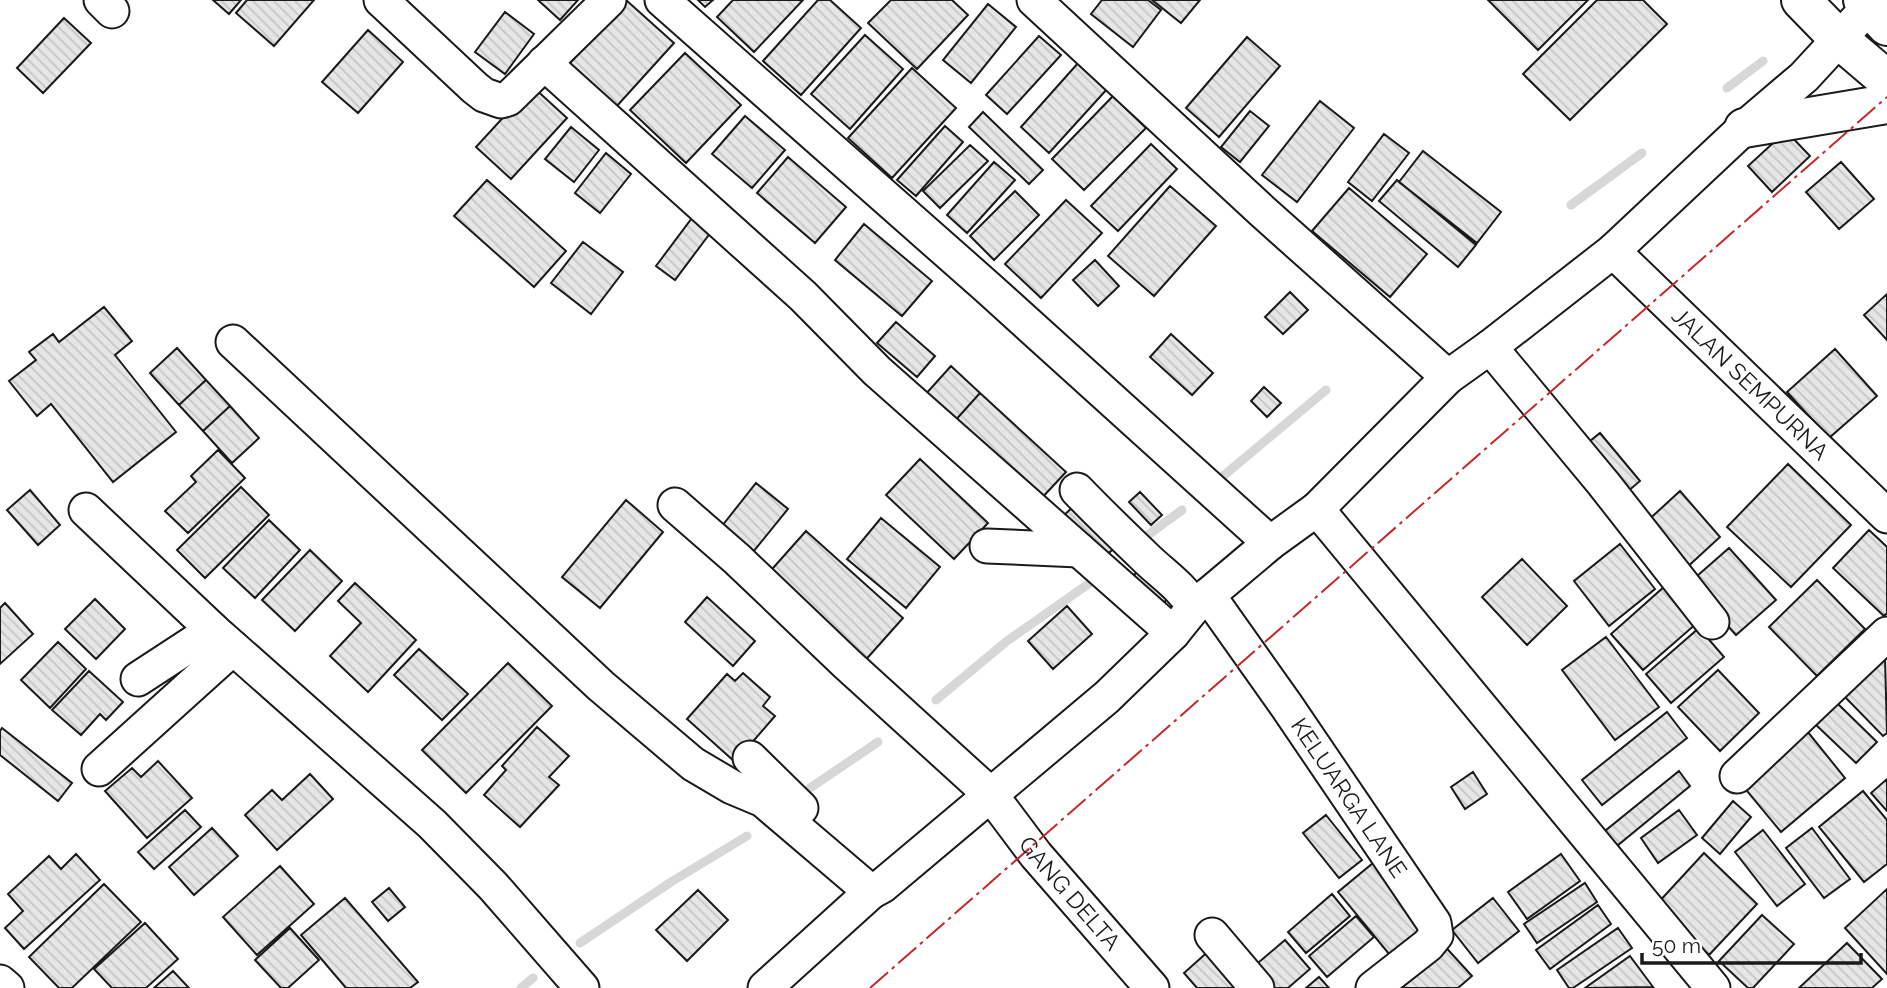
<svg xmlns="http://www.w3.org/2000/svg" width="1887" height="988" font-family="Raleway,sans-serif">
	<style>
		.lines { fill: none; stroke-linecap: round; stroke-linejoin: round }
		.stream { stroke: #d7d7d7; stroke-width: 9 }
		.building { fill: url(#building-back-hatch); stroke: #1a1a1a; stroke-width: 2 }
		.minor-casing { stroke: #1a1a1a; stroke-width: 37 }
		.major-casing { stroke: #1a1a1a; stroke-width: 42 }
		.minor { stroke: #fff; stroke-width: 33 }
		.major { stroke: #fff; stroke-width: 38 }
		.power { stroke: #c62828; stroke-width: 2; stroke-dasharray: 24 5 3.5 5; stroke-linecap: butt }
		.labels { text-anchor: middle; stroke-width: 5; stroke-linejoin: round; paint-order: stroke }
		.street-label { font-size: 23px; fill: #1a1a1a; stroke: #fff }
	</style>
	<defs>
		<pattern id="building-back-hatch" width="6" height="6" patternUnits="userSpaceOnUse" patternTransform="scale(1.75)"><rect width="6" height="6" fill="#e6e6e6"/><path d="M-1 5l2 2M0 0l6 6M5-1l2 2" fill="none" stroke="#c5c5c5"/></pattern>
	</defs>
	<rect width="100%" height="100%" fill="#fff"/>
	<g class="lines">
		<path class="stream" d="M1727,88L1763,61
			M1571,205L1642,153
			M1222,477L1326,390
			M1148,535L1182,510
			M936,700L1007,641L1094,580
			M810,788L878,742
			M580,943L671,882L747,836
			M521,988L533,978"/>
	</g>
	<path class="building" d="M213,0H241L229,14Z
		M247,0H314L274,46L236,13Z
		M538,0H578L560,20Z
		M626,0L674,43L616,107L569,64Z
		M698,0H713L705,7Z
		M733,0H803L754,52L717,17Z
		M818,0H830L861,28L801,95L763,61Z
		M891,0H952L968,15L917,69L868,23Z
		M1102,0H1148L1161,10L1133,47L1091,14Z
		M1152,0H1200L1181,23Z
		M1488,0H1588L1538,50Z
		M1597,0H1643L1667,24L1570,120L1523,74Z
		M988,4L1016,27L971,83L943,60Z
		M505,12L534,34L505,74L475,52Z
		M64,18L91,43L43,93L17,68Z
		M368,30L403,62L358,113L322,82Z
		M865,35L903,69L850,129L811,94Z
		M1039,36L1061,55L1007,114L986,95Z
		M1247,37L1280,66L1219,137L1186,108Z
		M685,53L741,105L686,163L630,110Z
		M1079,62L1108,88L1049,153L1021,127Z
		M912,68L956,108L892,178L848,138Z
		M532,86L567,118L511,179L476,147Z
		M1113,96L1146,128L1084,190L1052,159Z
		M1320,101L1354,128L1297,202L1262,175Z
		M1250,111L1269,126L1240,162L1221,147Z
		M983,112L1043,170L1029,184L969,127Z
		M745,116L785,150L752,188L712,154Z
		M945,126L963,142L916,196L897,180Z
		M571,127L599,150L574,182L545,159Z
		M1786,131L1810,156L1772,192L1748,166Z
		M1384,134L1409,153L1372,201L1348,182Z
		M1151,144L1177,169L1118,231L1091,206Z
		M970,145L988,161L940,208L923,191Z
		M1423,151L1501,212L1477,243L1399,182Z
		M606,153L631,174L600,213L575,193Z
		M788,157L846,207L815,243L757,193Z
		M994,162L1015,180L967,233L947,215Z
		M1841,162L1874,199L1839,229L1806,192Z
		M487,180L566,251L534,287L454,216Z
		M1397,180L1476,245L1458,267L1379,201Z
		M1170,186L1216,226L1154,296L1108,256Z
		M1349,188L1427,254L1390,297L1312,231Z
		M1015,191L1039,215L994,260L970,236Z
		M1066,200L1102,233L1041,298L1005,264Z
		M692,218L711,232L675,280L656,266Z
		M864,224L932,281L902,316L835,260Z
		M583,242L623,272L591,314L551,283Z
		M1095,260L1119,286L1098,306L1073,280Z
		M1290,292L1308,310L1283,334L1265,317Z
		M1887,294V340L1864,315Z
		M104,307L132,341L115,355L176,432L113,482L51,404L37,416L9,381L36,360L29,352L53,334L59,342Z
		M896,322L935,356L917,377L877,343Z
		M1171,334L1213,373L1192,395L1150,357Z
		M177,348L206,380L179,405L150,373Z
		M1835,349L1877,396L1829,438L1787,392Z
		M951,366L980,393L953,423L924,396Z
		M206,380L230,406L203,431L179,405Z
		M1264,387L1281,403L1267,417L1251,401Z
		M980,393L1066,472L1039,501L953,423Z
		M230,406L259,438L232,463L203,431Z
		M1600,433L1640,481L1620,498L1579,450Z
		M218,450L245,478L188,533L165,511L196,482L191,476Z
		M920,459L988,523L954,559L886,495Z
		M1788,464L1851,525L1791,587L1727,527Z
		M756,483L788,509L749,557L718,531Z
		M241,487L269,515L205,578L177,550Z
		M30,490L60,525L38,545L7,510Z
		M1680,491L1720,537L1684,570L1643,525Z
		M1140,492L1162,515L1151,525L1129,502Z
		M626,500L663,532L600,608L562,577Z
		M1078,502L1118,544L1100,562L1059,520Z
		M881,518L940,567L906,608L847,559Z
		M269,520L300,550L255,598L223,568Z
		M1869,530L1887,547V613L1884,616L1833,568Z
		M806,531L903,618L862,664L765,577Z
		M1620,544L1655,589L1609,626L1574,581Z
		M1729,548L1776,600L1736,635L1689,583Z
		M310,550L342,581L295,631L262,600Z
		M1522,559L1567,606L1527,645L1482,597Z
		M1143,566L1172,594L1158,609L1128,581Z
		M1817,580L1865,629L1817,676L1769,627Z
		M355,583L416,640L368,692L330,656L361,623L338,601Z
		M1665,586L1697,623L1643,670L1611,634Z
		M707,597L755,641L733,666L685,622Z
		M95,599L125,629L96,659L65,629Z
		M5,603L33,634L0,664V608Z
		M1067,606L1092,634L1053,669L1028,641Z
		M1699,628L1724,657L1671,703L1646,674Z
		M1606,637L1659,707L1615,740L1562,670Z
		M58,642L86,669L50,708L21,680Z
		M419,649L468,694L442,720L394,675Z
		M1885,658L1887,733L1883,736L1845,697Z
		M508,663L552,706L466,793L422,750Z
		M1718,670L1759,713L1720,751L1678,707Z
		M89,671L123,702L106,720L100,714L81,735L52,710Z
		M743,673L770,697L763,706L775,716L735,762L687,719L727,674L735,681Z
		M1837,703L1877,742L1856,763L1816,725Z
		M1667,712L1687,738L1602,805L1582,780Z
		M537,727L569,756L549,777L559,785L520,827L484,795L506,770L502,766Z
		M2,728L72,783L58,801L0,755V731Z
		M1807,731L1845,778L1781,832L1742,785Z
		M158,761L192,798L147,838L105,791L132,768L141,777Z
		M1679,771L1690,786L1612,850L1600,835Z
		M1473,772L1487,794L1465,809L1451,787Z
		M310,774L333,799L277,850L245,815L272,790L282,800Z
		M1887,779V811L1871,793Z
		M1863,791L1887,820V864L1864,882L1819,827Z
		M1733,801L1751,817L1720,854L1702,838Z
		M185,810L201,827L154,869L138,852Z
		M1679,810L1697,835L1658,863L1641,838Z
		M1326,815L1362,860L1339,878L1303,833Z
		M212,828L238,856L194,895L169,867Z
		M1812,828L1850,879L1824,898L1786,848Z
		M1763,830L1805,884L1777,906L1735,852Z
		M1704,853L1757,904L1709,955L1656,905Z
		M76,854L100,880L24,949L5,928L23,911L8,894L49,856L61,869Z
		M1561,854L1580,881L1527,919L1508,892Z
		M1373,863L1430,930L1394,960L1338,892Z
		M280,866L314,904L257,955L223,917Z
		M1585,883L1597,902L1537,943L1524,924Z
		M104,884L141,922L72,988H59L29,957Z
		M389,888L405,907L388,921L372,902Z
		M1887,889V974L1845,928Z
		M698,890L728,920L687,961L656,930Z
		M1332,894L1350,916L1306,953L1288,932Z
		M345,898L418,982L410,988H346L301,935Z
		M1493,898L1519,931L1478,963L1452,930Z
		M1598,905L1611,924L1550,969L1536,950Z
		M1762,915L1794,944L1753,988H1748L1719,961Z
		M1356,916L1374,937L1327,977L1309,956Z
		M145,923L178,959L146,988H112L94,969Z
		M290,928L319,960L288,988H281L255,960Z
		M1618,928L1632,948L1573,988H1569L1557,970Z
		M1285,940L1310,969L1288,988H1269L1252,968Z
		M1440,941L1472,976L1458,988H1387Z
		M1847,943L1882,979L1872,988H1799Z
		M1212,948L1248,988H1197L1184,973Z
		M1630,956L1653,987L1585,988Z
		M173,971L189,988H154Z
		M1319,977L1329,988H1306Z"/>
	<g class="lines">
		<g class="minor-casing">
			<g id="minor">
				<path d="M101,0L112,11"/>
				<path d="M381,0L475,88L484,95L501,101L508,99L609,0"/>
				<path d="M662,0L987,287L1270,543"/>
				<path d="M1034,0L1262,211L1448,377"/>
				<path d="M544,63L803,296L877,371L1173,633"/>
				<path id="s1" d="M1613,251L1887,516"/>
				<path d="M233,342L601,686L693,764L732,787L763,800L871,892"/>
				<path d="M1490,347L1603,483L1712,622"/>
				<path d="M1077,490C1100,514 1124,537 1148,560C1165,576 1182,587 1194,607"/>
				<path id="s2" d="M675,505L737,559L847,664L991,795L1036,855L1152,988"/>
				<path d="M1317,509L1713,988"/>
				<path d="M86,510L213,630L432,824L493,886L582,988"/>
				<path d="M987,546L1079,550"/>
				<path id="s3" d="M1208,595L1286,705L1434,923L1436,935L1428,945L1373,988"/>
				<path d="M138,679L213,630"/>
				<path d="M750,758L801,808"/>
				<path d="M99,769L233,648"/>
				<path d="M1737,776L1887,634"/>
				<path d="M1212,935L1257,988"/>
				<path d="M0,982L7,988"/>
				<path d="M765,988L871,892L882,886L1107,697L1173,633L1194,607L1270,543L1317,509L1448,377L1490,347L1613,251L1744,128L1804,77L1875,0"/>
			</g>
		</g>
		<g class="major-casing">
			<path id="major" d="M1801,0L1840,40L1887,80
				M1863,0L1887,26
				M1744,128L1887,104"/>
		</g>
		<use href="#minor" class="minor"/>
		<use href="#major" class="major"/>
		<path class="power" d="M870,988L1887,97"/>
	</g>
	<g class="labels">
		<g class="street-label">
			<text dy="8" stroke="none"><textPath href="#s1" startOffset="191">JALAN SEMPURNA</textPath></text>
			<text dy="8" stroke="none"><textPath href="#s3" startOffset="247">KELUARGA LANE</textPath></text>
			<text dy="8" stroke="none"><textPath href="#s2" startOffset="555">GANG DELTA</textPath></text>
		</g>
	</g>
	<path d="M1642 953v10h219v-10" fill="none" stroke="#1a1a1a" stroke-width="3.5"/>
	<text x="1652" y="953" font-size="21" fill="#1a1a1a" stroke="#ffffff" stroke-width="5" paint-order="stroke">50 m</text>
</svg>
